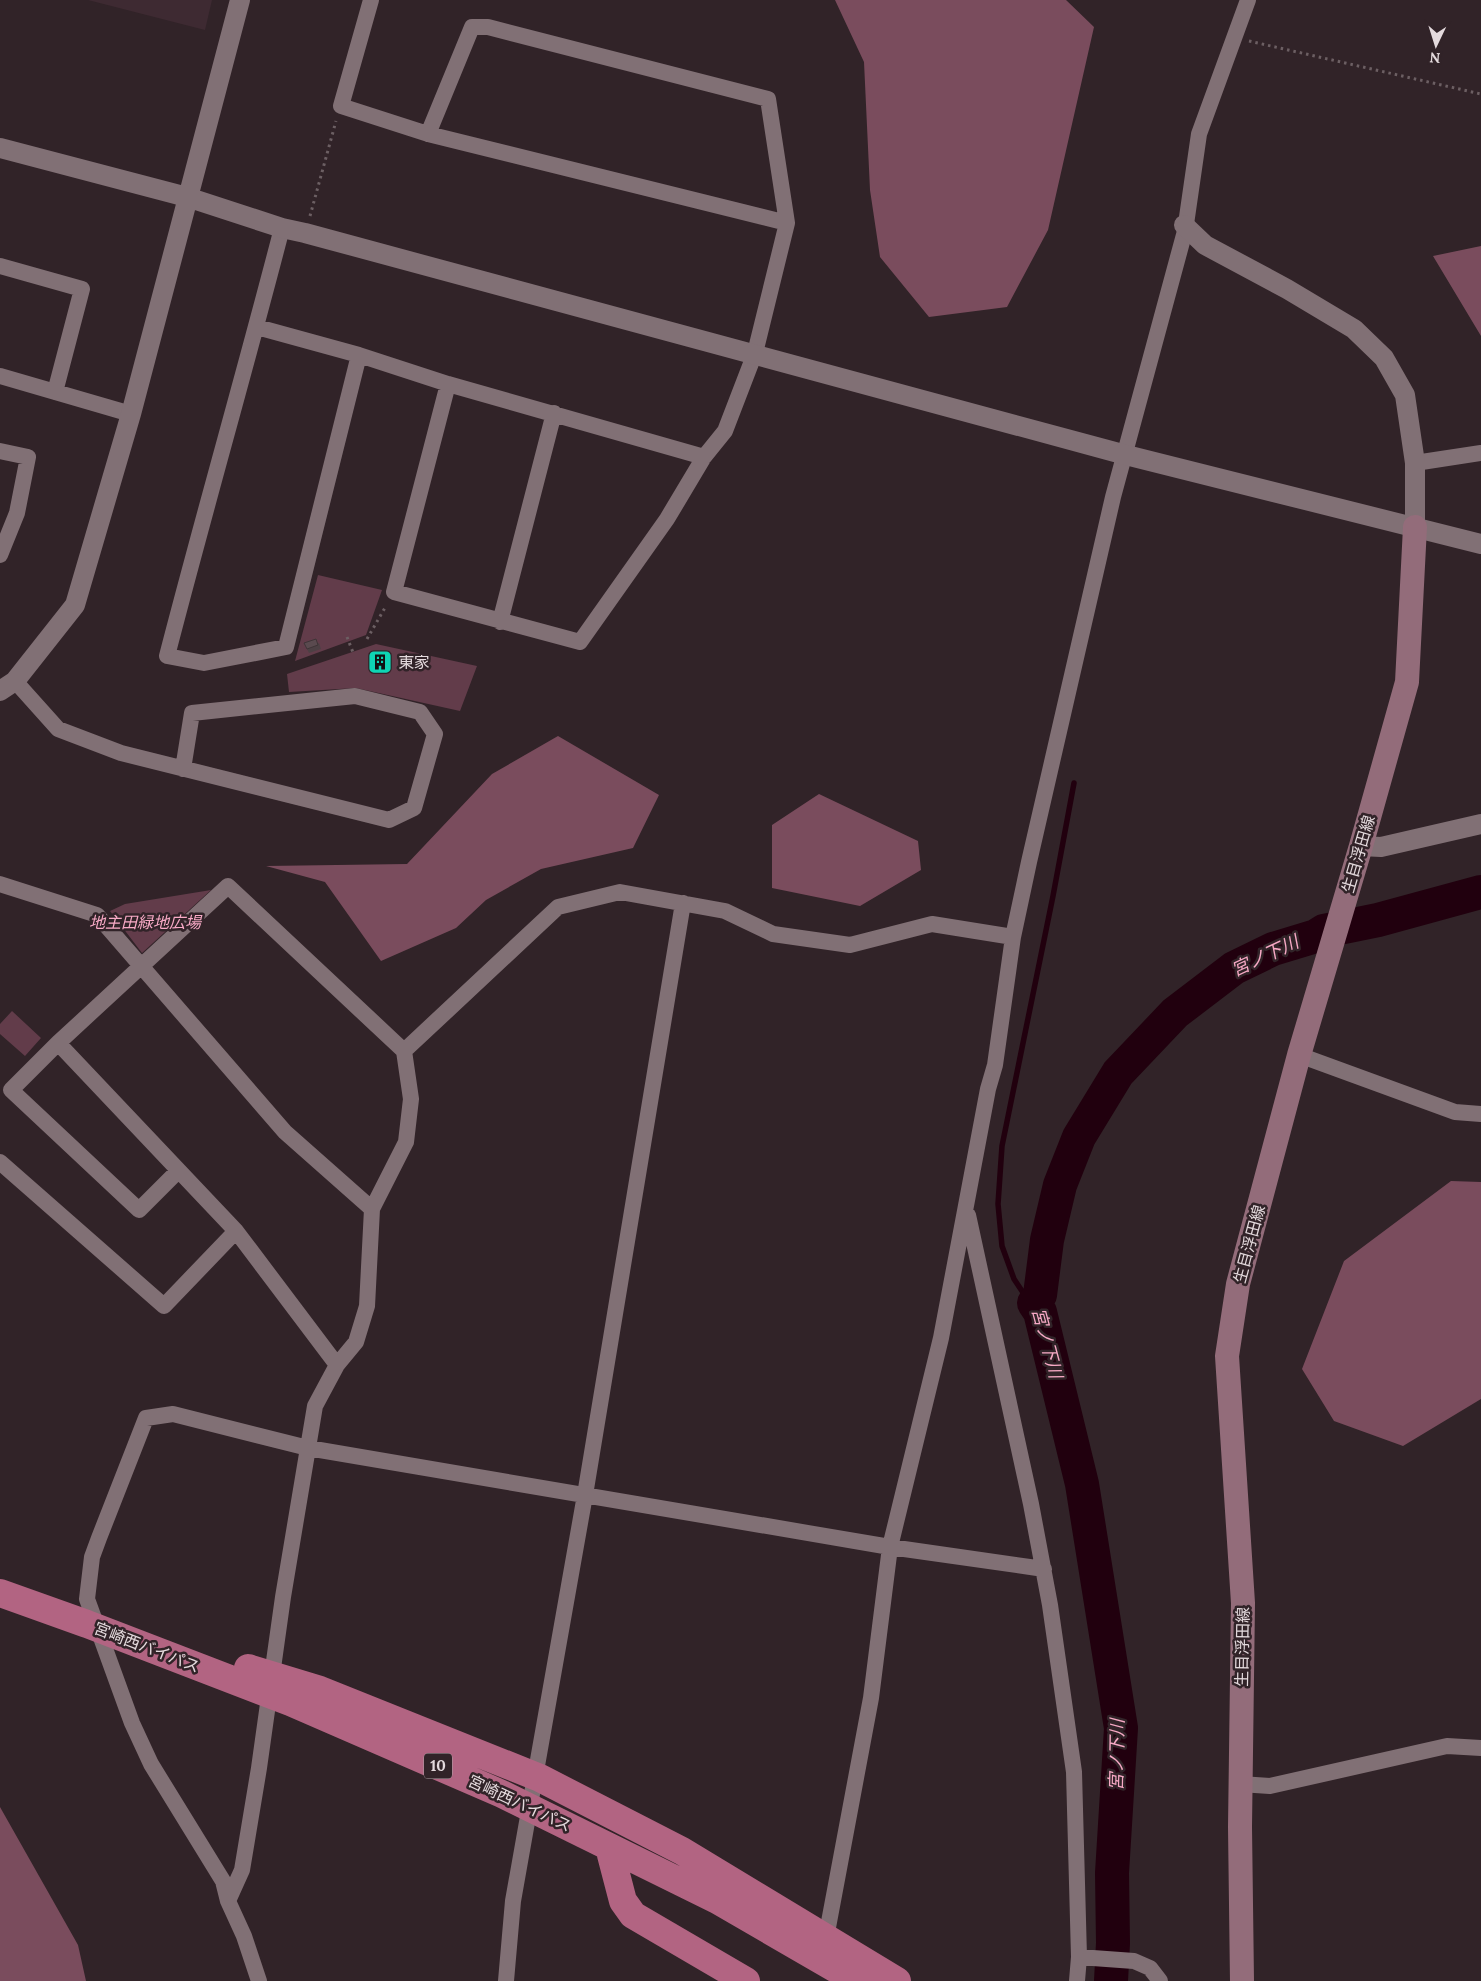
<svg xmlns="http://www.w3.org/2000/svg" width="1481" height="1981" font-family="Lora,'Noto Sans JP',serif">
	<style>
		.built { fill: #3e2a32 }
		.green { fill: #623c4a }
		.forest { fill: #7a4c5d }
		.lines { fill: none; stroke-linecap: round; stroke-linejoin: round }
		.stream { stroke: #21000e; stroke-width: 5.5 }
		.river { stroke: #21000e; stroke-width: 34 }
		.path { stroke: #6c5f63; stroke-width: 3; stroke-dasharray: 2.5 4; stroke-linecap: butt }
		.minor { stroke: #817075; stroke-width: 16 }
		.tertiary { stroke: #817075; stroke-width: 20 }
		.secondary { stroke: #936c7a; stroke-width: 24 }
		.trunk { stroke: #b26482; stroke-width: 28 }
		.wall { fill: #4d4044 }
		.shaded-wall { fill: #3f3437 }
		.building { fill: #5a4a4f; stroke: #3f3437 }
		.labels { text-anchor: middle; stroke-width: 5; stroke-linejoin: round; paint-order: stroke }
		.shield { fill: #312328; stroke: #aea3a7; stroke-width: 1 }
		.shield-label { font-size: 15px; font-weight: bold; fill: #e4dadd }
		.poi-label { font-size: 16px; fill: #e4dadd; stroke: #312328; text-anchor: start }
		.street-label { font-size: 16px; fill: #e4dadd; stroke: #312328 }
		.park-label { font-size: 16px; font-style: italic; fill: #f8aac6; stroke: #312328 }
		.water-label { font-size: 18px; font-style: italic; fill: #f7a9c5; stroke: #312328 }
	</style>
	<rect width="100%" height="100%" fill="#312328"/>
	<path class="built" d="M88,0H212L205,30Z"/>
	<path class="green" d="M318,575L382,590L366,635L295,661Z
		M376,644L477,666L460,711L356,688L289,692L287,674Z
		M211,890L142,953L110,911L125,904Z
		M12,1011L41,1038L25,1056L0,1034V1024Z"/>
	<path class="forest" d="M835,0H1066L1094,27L1048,230L1007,307L929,317L880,257L870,190L864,62Z
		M1481,246V336L1433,256Z
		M558,736L659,795L633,848L541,869L486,900L456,928L381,961L325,882L266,866L407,864L492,774Z
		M819,794L918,841L921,870L860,906L772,888V825Z
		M1451,1181L1481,1182V1399L1403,1446L1334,1421L1302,1369L1344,1261Z
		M0,1807L78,1945L86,1981H0Z"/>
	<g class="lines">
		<path class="stream" d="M1034,1303L1024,1294L1014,1279L1002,1246L998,1204L1002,1146L1053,896L1074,783"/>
		<path class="river" d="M1111,1981L1113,1943L1112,1873L1121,1728L1082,1484L1040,1312L1034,1303L1040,1295L1047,1240L1060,1185L1079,1137L1118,1073L1175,1013L1234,968L1273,949L1316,936L1324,931L1378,920L1481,892"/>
		<path class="path" d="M1249,41L1481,94
			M310,216L336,121
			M347,637L354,655
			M367,639L386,606"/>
		<path class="minor" d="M371,0L341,106L428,134L787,223
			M428,134L472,27H488L768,99L787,223L755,353L725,431L704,457L667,519L580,642L394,592L448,384
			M282,228C245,371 204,513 167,656L204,663L286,647L359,355
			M0,266L82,289L55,392
			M257,327L359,355L448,384L704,457
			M0,376L131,414
			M0,451L28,457L17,513L0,555
			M1415,463L1481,453
			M500,622L554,413
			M15,681L58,729L121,753L389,820L414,808L435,734L420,712L355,696L192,713L183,769
			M0,884L97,915L285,1132L372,1209
			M58,1043L236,1231L337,1365
			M404,1051L558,907L620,892L725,911L773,934L850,945L932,924L1013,937
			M1299,1055L1455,1112L1481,1114
			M0,1162L164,1306L236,1231
			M178,1171L139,1210L11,1090L58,1043L228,886L404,1051L411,1099L406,1142L372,1209L367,1306L356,1342L337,1365L315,1406L283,1597L259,1768L242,1870L228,1901
			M968,1215L1031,1504L1050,1605L1074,1772L1079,1957L1077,1981
			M1240,1784L1270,1786L1447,1746L1481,1748
			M826,1938L871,1698L890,1547L941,1338L988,1089L995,1065L1013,937L1029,862L1113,497L1185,231L1199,134L1248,0
			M1079,1957L1134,1961L1150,1968L1160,1981
			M259,1981L244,1936L228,1901L223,1881L151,1764L132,1723L87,1599L92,1557L99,1538L146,1418L173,1414L308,1448L890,1547L1044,1569
			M506,1981L513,1901L585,1495L683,903"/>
		<path class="tertiary" d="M0,148L187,197L282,228L305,233L1126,455L1481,544
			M1184,225L1205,245L1287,289L1354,329L1384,358L1405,395L1415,463V527
			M0,691L15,681L75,605L131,414L240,0
			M1361,846L1381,847L1481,824"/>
		<path class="secondary" d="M1242,1981L1240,1827L1243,1603L1227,1356L1238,1284L1299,1055L1361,846L1407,682L1415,527"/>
		<path class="trunk" d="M0,1593L87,1624L290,1702L502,1794L717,1900L857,1981
			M248,1668L320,1690L540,1778L682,1851L897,1981
			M611,1855L623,1901L633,1915L746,1981"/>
	</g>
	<path class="wall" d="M319,643L321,649L309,653L307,649Z
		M388,660L386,667L378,669L372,664L370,661Z"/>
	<path class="shaded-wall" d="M385,657L388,660L386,667L384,663Z"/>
	<path class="building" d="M316,639L318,645L307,649L304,643Z
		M379,651L385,657L384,663L376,666L370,661L372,653Z"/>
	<defs>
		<g id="building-square" transform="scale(1.25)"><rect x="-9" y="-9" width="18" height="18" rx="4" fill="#0ed5b4" stroke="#312328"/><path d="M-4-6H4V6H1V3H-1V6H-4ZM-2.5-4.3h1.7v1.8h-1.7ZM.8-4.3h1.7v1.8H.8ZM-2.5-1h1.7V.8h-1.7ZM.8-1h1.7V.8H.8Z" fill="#111"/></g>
	</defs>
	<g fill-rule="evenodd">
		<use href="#building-square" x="380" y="662"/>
	</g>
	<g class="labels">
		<rect class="shield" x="424" y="1753.5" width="28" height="25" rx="4"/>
		<g class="shield-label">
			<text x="438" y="1771">10</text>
		</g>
		<g class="poi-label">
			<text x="398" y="668">東家</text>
		</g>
		<g class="street-label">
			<text transform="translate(1358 854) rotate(-74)" y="6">生目浮田線</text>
			<text transform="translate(1249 1244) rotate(-75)" y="6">生目浮田線</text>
			<text transform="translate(147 1647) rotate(21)" y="6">宮崎西バイパス</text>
			<text transform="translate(1242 1647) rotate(-89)" y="6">生目浮田線</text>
			<text transform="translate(520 1803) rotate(25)" y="6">宮崎西バイパス</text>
		</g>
		<g class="park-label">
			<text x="145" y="928">地主田緑地広場</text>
		</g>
		<g class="water-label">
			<text transform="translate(1265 956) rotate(-25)" y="6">宮ノ下川</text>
			<text transform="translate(1047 1343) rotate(75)" y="6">宮ノ下川</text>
			<text transform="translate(1117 1755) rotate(-89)" y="6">宮ノ下川</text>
		</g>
	</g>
	<g transform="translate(1436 45) rotate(184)" stroke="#312328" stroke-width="4" paint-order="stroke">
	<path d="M0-4L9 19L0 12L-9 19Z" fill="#e4dadd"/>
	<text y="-8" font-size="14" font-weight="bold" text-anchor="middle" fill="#e4dadd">N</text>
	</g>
</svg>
